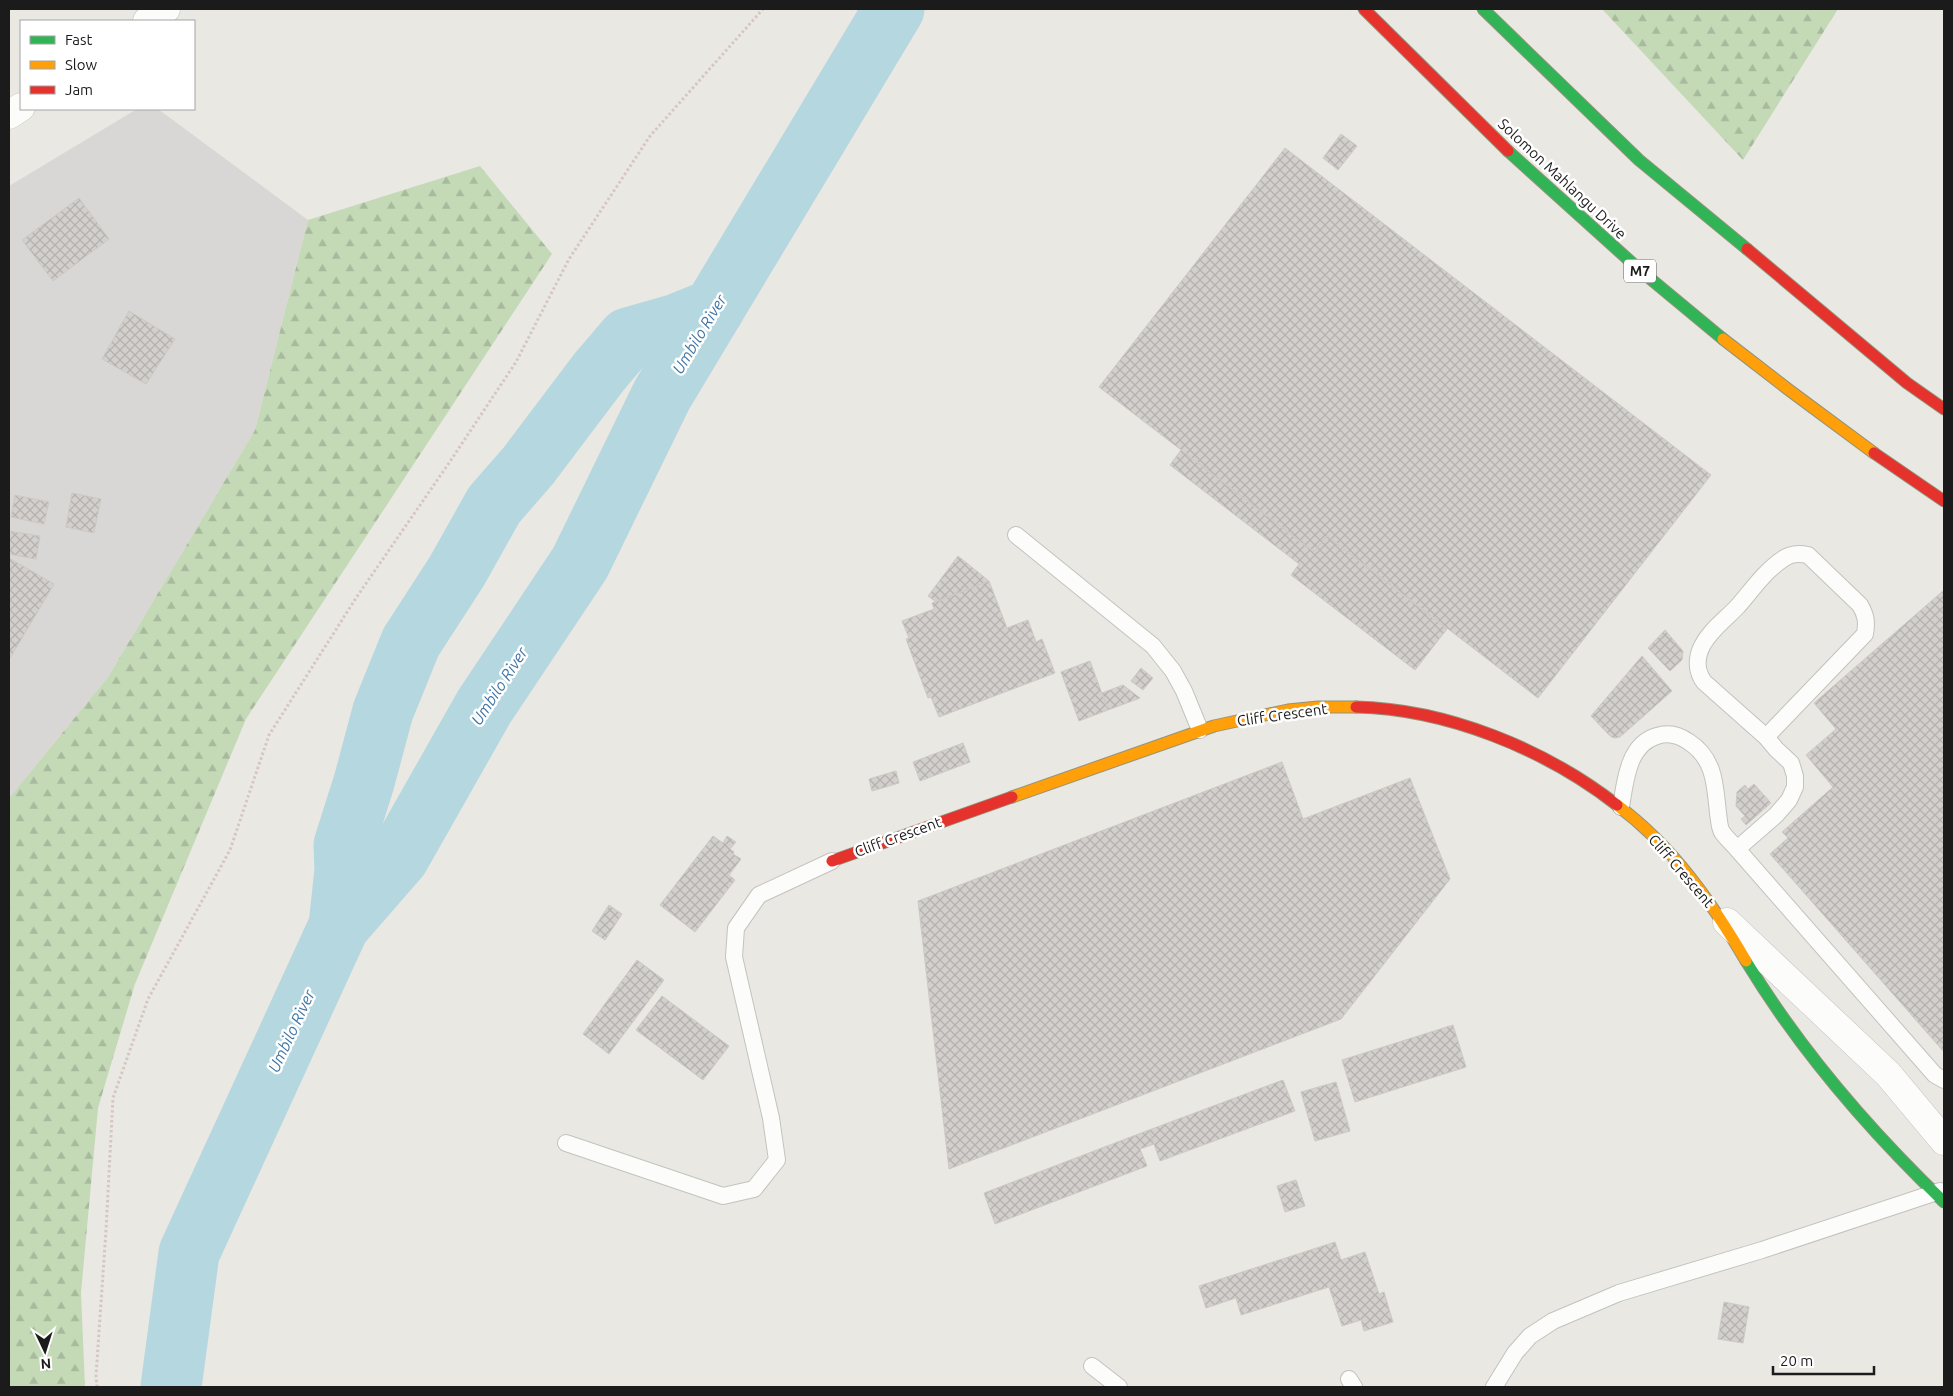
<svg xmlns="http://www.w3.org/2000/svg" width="1953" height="1396" font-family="Ubuntu,sans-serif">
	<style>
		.residential { fill: #d9d7d5 }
		.forest { fill: url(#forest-firs) }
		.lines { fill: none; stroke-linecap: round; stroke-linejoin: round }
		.river { stroke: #b5d7df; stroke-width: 61 }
		.building { fill: url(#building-cross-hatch); stroke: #cdc9c4 }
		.lane-casing { stroke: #c2c2bf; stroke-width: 18 }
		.street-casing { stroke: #c2c2bf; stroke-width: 29 }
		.fast-casing { stroke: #92937b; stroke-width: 13 }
		.slow-casing { stroke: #92937b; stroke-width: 13 }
		.jam-casing { stroke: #92937b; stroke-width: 13 }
		.path { stroke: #d6c6c3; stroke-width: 3; stroke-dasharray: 2.5 2.5; stroke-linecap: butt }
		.lane { stroke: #fcfcfb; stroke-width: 16 }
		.street { stroke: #fcfcfb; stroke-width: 28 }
		.fast { stroke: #30b455; stroke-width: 11 }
		.slow { stroke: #ff9f0a; stroke-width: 11 }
		.jam { stroke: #e5322d; stroke-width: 11 }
		.labels { text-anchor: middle; stroke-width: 5; stroke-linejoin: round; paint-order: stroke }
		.shield { fill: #fff; stroke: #5f5f5f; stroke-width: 1 }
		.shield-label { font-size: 14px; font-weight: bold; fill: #1b1b1b }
		.street-label { font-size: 15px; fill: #1b1b1b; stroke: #fff }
		.water-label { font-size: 16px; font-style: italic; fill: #4276a5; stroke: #fff }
	</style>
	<defs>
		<pattern id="forest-firs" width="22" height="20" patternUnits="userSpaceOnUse" patternTransform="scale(1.25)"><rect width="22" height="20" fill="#c4dab7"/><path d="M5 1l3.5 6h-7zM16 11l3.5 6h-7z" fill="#a8ba9d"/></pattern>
		<pattern id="building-cross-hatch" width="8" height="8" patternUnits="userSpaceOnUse" patternTransform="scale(1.25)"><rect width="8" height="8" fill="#d2cfcc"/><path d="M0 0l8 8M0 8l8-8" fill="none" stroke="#b4b1af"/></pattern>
	</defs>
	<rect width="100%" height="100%" fill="#eae8e3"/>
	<path class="residential" d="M137,109H158L308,220L255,430L108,677L9,798V186Z"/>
	<path class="forest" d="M1602,9H1838L1743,160Z
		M480,166L552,254L246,719L135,984L98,1108L81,1293L85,1387H9V798L108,677L255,430L308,220Z"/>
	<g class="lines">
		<path class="river" d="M339,926L345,870L344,845L364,782L383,711L411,642L457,571L494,505L528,466L599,372L628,338L677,324L714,309
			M171,1387L189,1253L339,926L399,857L484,707L580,563L662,395L894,9"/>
	</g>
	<path class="building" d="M1341,134L1357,146L1338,170L1323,158Z
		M1285,148L1711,475L1538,698L1327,536L1314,552L1099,387Z
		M79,198L109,239L53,281L22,240Z
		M129,311L175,339L146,384L102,359Z
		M1181,450L1314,552L1327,536L1447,629L1415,670L1291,575L1299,564L1170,465Z
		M72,493L101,499L94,533L66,527Z
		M15,495L49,502L44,524L11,517Z
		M9,531L40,536L36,559L9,554Z
		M958,556L989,581L936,602L928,596Z
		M9,558L54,584L9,660Z
		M989,581L1007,628L1028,620L1036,642L1042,639L1055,673L939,717L931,697L928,698L906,639L909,638L902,621L934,609L932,603Z
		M1944,590V1052L1770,854L1788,838L1782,832L1833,787L1806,755L1836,729L1814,703Z
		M1665,630L1683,651L1682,660L1670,671L1648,648Z
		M1642,656L1672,691L1620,737L1614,738L1610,736L1591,716Z
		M1090,661L1108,710L1079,721L1061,672Z
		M1141,668L1153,678L1143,690L1131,681Z
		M1123,685L1140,698L1108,710L1102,693Z
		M963,743L970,762L920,781L913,762Z
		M1282,762L1303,819L1410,778L1450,879L1341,1019L949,1169L918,901Z
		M896,771L899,783L872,791L869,779Z
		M1754,784L1771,803L1746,825L1741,819L1745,816L1736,806L1737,792L1745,785L1748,789Z
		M713,836L723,843L727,836L736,842L730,849L734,852L733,854L741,859L729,875L735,880L695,932L660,905Z
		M609,905L622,914L605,940L592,931Z
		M637,960L664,980L609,1054L583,1034Z
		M662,996L729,1046L703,1080L636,1030Z
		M1453,1025L1466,1067L1355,1102L1342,1060Z
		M1283,1080L1295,1111L1160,1161L1149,1130Z
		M1336,1082L1350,1131L1315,1141L1301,1092Z
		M1149,1130L1154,1144L1140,1149L1147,1166L995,1224L984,1193Z
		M1296,1180L1305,1206L1285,1212L1277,1186Z
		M1335,1242L1341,1260L1365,1252L1379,1294L1384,1292L1393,1322L1364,1331L1361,1320L1342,1326L1329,1287L1241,1315L1236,1298L1206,1308L1199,1286Z
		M1724,1302L1749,1307L1743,1343L1718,1339Z"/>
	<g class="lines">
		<g class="lane-casing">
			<path id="lane" d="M1016,535L1153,646L1173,671L1184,691L1200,730
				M1621,807C1625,782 1628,744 1657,736C1669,732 1679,735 1689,742C1715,759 1715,785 1718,813C1719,819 1719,827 1722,832C1726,838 1732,843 1737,849L1776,815L1789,800L1795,787V776L1791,763L1776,749L1766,737L1704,682C1696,671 1696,658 1702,646C1710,630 1726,619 1738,606C1752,590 1765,571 1783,559C1791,553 1799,553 1808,555L1860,605C1866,615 1867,622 1865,634L1766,737
				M1737,849L1935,1075L1944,1080
				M566,1143L723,1196L754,1189L777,1160L771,1118L734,957L736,928L759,895L832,861
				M1092,1366L1119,1387
				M1349,1379L1354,1387
				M1494,1387L1515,1353L1530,1336L1553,1321L1619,1293L1762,1250L1940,1191"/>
		</g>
		<g class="street-casing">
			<path id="street" d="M147,21L166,9
				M9,115L21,107
				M1727,922L1888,1074L1944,1141"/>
		</g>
		<g class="fast-casing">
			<path id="fast" d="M1483,9L1639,160L1747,249
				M1508,151L1641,271L1723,339
				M1746,961C1800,1050 1869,1130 1944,1202"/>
		</g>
		<g class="slow-casing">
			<path id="slow" d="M1723,339L1789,390L1874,453
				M1012,797L1214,726L1288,710L1318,707H1356
				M1617,805C1673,847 1711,901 1746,961"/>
		</g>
		<g class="jam-casing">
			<path id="jam" d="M1364,9L1508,151
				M1747,249L1907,383L1944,409
				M1874,453L1944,501
				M1356,707C1447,709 1545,749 1617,805
				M832,861L1012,797"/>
		</g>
		<path class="path" d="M97,1387L96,1376L106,1230L113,1098L148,999L230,850L269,735L356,598L449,463L516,362L569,259L650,136L763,9"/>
		<use href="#lane" class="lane"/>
		<use href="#street" class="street"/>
		<use href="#fast" class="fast"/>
		<use href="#slow" class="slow"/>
		<use href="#jam" class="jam"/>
	</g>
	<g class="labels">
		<rect class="shield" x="1624" y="259.5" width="32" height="23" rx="4"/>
		<g class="shield-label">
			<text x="1640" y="276">M7</text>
		</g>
		<g class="street-label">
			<text transform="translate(1562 179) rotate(43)" y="5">Solomon Mahlangu Drive</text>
			<text transform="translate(1282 715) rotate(-8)" y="5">Cliff Crescent</text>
			<text transform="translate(898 837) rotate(-20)" y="5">Cliff Crescent</text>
			<text transform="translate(1681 871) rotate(49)" y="5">Cliff Crescent</text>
		</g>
		<g class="water-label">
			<text transform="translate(699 334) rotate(-59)" y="6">Umbilo River</text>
			<text transform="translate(499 686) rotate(-57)" y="6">Umbilo River</text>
			<text transform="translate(291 1031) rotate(-65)" y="6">Umbilo River</text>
		</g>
	</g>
	<rect width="1953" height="1396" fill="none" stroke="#1b1b1b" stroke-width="20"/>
	<rect x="20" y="20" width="175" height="90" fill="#ffffff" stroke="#a4a4a4"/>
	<rect x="30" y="36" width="25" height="8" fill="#30b455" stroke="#a4a4a4"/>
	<text x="65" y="45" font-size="15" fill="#1b1b1b">Fast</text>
	<rect x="30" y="61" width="25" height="8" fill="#ff9f0a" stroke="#a4a4a4"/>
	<text x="65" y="70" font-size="15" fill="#1b1b1b">Slow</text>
	<rect x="30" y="86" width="25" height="8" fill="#e5322d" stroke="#a4a4a4"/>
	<text x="65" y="95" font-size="15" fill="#1b1b1b">Jam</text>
	<g transform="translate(45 1351) rotate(176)" stroke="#ffffff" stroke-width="4" paint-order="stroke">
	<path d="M0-4L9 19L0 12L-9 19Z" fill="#1b1b1b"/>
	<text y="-8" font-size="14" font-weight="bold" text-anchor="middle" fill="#1b1b1b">N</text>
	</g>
	<path d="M1773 1366v8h101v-8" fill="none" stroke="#1b1b1b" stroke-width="2.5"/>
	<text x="1780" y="1366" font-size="15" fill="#1b1b1b" stroke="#ffffff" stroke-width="4" paint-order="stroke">20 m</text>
</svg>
